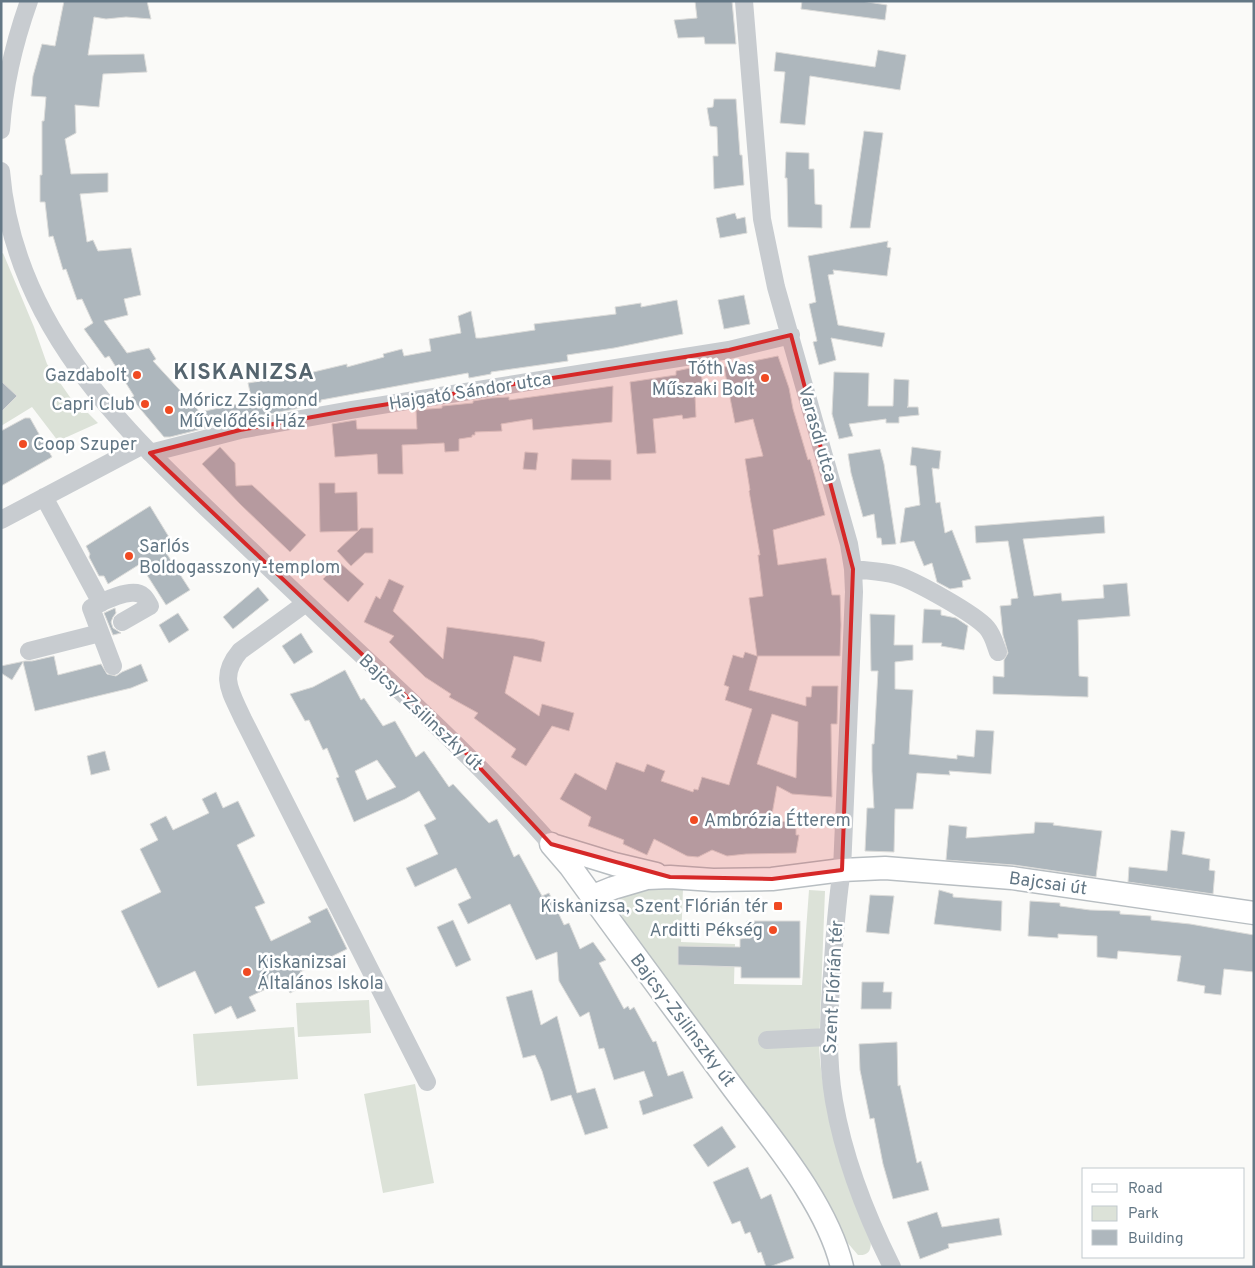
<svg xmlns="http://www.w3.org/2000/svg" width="1255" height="1268" font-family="Overpass,sans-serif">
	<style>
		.green { fill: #dce2d8 }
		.building { fill: #aeb7bd; stroke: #dcdcda; fill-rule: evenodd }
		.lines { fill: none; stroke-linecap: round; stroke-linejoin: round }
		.major-casing { stroke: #b8bec2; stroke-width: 25 }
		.minor { stroke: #c8ccd0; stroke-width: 18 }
		.major { stroke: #fff; stroke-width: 22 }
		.marked { fill: #d62828; fill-opacity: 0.2; stroke: #d62828; stroke-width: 4; stroke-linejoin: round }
		.poi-dot { fill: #f04a22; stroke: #fff; stroke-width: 2 }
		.labels { text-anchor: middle; stroke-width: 5; stroke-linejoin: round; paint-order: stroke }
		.poi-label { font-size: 18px; fill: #637785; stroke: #fff; text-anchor: end }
		.street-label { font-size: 18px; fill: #637785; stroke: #fff }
		.district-label { font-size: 22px; font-weight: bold; letter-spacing: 1px; fill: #55656f; stroke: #fff }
	</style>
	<rect width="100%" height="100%" fill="#fafaf8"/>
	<path class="green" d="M3,253L34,327L47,364L81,413H88L98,423L58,441L32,407L1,426V254Z
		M656,885L683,889L681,942L735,944L734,984L802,985L809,890L825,891L819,1046C822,1112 849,1174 870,1235C872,1247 871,1256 858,1255L846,1241L801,1163L625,924L620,911L619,896Z
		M369,1000L371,1033L298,1037L296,1003Z
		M294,1027L298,1079L197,1086L193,1034Z
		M415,1084L434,1183L383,1193L364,1094Z"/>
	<path class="building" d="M64,1H147L151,19L126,17L106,19L94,17L88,55L144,54L147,72L103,74L99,107L75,105L76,133L65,139L71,174L108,173V192L80,194L87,242L93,240L98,251L131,248L141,295L124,299L128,315L104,321L127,353L149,348L156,359L153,361L200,412L252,401L248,383L305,374L347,364V367L384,357L383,354L402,349L404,356L431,351L429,339L461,333L458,316L471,311L476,338H481L535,330L534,324L616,314L615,307L641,303V307L677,300L683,334L614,348L567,355L568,361L491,372V374L469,378L468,373L321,400V402L299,407L300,408L238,420L170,437H164L131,398L134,396L109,356L105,358L84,329L93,323L82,299L77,300L66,269L63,270L53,236L49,237L45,202H40V175H42V121H44L46,97L31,96L33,76L42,44L55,46Z
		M695,1H732L736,44H705L704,37L678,38L674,20L697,18Z
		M802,1H861L887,5L885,20L801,9Z
		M878,50L906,55L900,90L810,76L805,125L780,123L785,72L774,71L776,52L875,67Z
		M714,99H736L740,155H742L744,185L714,189L713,156H718L717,127L710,126L707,108L713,107Z
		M864,131L883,133L870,228H850Z
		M786,152L809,153V169H814L815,204L822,205V228L788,227L787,178H785Z
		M735,213L737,219L745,217L747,233L720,238L716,218Z
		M888,241L887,247L891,248L887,276L833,270L834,274L828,275L838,325L885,333L882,347L831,338L836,360L819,365L813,342L817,341L809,304L816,302L808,256Z
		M744,295L750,324L724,329L718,300Z
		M778,356L789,388L793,409L808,460L810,459L814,473L825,515L773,530L778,565L826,558L832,595H840L841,625L840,656H758L749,690L806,706V697H811L812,686H838L837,724H831L832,797L792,794L777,786L771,820L796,823V835H799L796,853L746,854L727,856L712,850L698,857L687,856L654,839L647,855L623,844L624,840L588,826L591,817L560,799L575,773L606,790L616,762L644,772L647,764L665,771L661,781L693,792L694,789L698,790L702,777L729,785L752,709L725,700L729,687L724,685L733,655L743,658L745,652L757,656L749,598L763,596L758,555H760L749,491L750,490L745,459L763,456L753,419L735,423L724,367ZM772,714L798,722L796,778L757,764Z
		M700,366L704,394L695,396L696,417L683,419L682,415L653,419L656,453L637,454L630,382L676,375V371Z
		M834,372L869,373L868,406H893L894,379L909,380L908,407H907H918L919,415L899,417V423H886V419L849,424L853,436L839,439L832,414Z
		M1,381L17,396L1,412Z
		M613,386L612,422L533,430L532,419L501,424L502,431L475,432V435H472V437L459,439V451L445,452L444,443L402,445L403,474H378L377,454L335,457L332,424L356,420L357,429H417L416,410L442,408V406L473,403V401L491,398L509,397V400Z
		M25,418H30L52,457L1,486V431Z
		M220,447L235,463L236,486L252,485L306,535L290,552L240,504L202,464Z
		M912,447L941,451L939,469L932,468L936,503L940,502L945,533L952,530L971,579L962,581L963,587L950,589L937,582L932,563L924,566L914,541L900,543L905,508L920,505L916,466L910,465Z
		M880,449L884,464L896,544L882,545L881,538H877L874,514L863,517L851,473L848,454Z
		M525,452L538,453L536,470L523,469Z
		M572,459L611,460V480H571Z
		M319,483H335V493L357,492L358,531L361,528H373V553H365L351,566L337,551L358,531L320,532Z
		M150,506L172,542L163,548L190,590L166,605L140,564L108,584L104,576H99L89,557L90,554L86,546Z
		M1104,516L1105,533L1023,539L1034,596L1061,593L1062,601L1104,598L1103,585L1127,583L1130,616L1078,620L1079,676L1088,677V697L993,694V676L1004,677V660L1008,653L1003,635L1000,606L1011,605V599L1018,598L1008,541L976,543L975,526Z
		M339,562L364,584L348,602L323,579Z
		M389,579L404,586L393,611L443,659L447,627L534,639L545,642L541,662L514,656L505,693L539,716L542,704L574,713L569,731L552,726L526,766L511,757L516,749L474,718L478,713L449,697L451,694L425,677L389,642L394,636L364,622L376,596L380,599Z
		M258,587L269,600L233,629L223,617Z
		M115,608L116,613L113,617L111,622L113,628L121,633L113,635L104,613Z
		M924,609L941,610V615L956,618L968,626L964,650L941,646L942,643H922Z
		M178,613L189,630L169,643L159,625Z
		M870,614L895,615L894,645H913V660L895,662V689L913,690L909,754L957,759V755L974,757L976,730L994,731L991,774L949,771L950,775L917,773L913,809H895L894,852L865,851L867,808H874L872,771V744H874L878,671H871Z
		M301,633L313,652L294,664L282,646Z
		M54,656L58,675L101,664L107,674L116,676L122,672L141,664L148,681L131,688L35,711L23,662L12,680L1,673V666L25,661H32Z
		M345,670L361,700L364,698L383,726L395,721L416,757L424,751L449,787L453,784L489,823L497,819L514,857L519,854L542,896L549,893L564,925L569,923L580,949L593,942L606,960L599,963L624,1009L628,1006L630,1010L634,1007L653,1042L656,1041L668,1076L683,1071L693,1098L643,1115L639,1101L653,1096L644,1071L614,1080L604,1048L599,1049L589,1012L580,1017L559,981L557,952L536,960L510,904L468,924L458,904L471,898L456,868L415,887L406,868L438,854L424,825L436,819L419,791L405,799L354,822L336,778L339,777L327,748L323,750L309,720L305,721L290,694L313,687ZM377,760L396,787L367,800L355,771Z
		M105,751L110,770L91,775L87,756Z
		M216,792L223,808L238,801L255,836L237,845L265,903L255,907L271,941L311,922L308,917L327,908L347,949L300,972L306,985L290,993L283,981L249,997L256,1011L237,1019L231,1006L215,1014L195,971L158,988L121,911L161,892L140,849L158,840L150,824L166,816L173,830L209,813L202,799Z
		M1035,822L1054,823L1053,825L1102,831L1096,877L1014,865L946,860L949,825L967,827L966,838L1034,833Z
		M1171,830L1185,832L1182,854L1210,859L1209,870L1215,871L1213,894L1128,882L1129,867L1167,871Z
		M939,890L953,894V897L1002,901L1001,931L934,924Z
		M870,895L894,896L889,934L866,932Z
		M1030,901L1060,903V906L1090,910L1120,911V914L1151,916V920L1190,924L1254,935V972L1224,969L1221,995L1204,993L1205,986L1177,981L1181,956L1118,951L1117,959L1097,957V936L1058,934V938L1028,936Z
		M453,920L471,960L456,967L437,927Z
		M747,921H800V978H741V967L678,965V946L740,947V939L747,938Z
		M862,982H884L883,992H892L891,1009H861Z
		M532,990L541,1025L557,1016L577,1093L595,1088L608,1128L585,1135L571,1095L551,1101L542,1071L535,1055L523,1058L506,997Z
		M897,1042L898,1086L900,1085L917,1163L921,1161L929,1190L893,1199L883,1164L874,1118L870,1119L860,1070L859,1044Z
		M722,1126L736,1147L708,1167L693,1145Z
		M748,1167L761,1199L771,1194L794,1258L769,1267H766L761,1252L758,1253L750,1232L745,1234L740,1221L732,1224L713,1182Z
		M937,1212L942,1227L999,1218L1002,1235L948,1244L949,1248L920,1259L907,1222Z"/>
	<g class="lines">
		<g class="major-casing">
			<path id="major" d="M551,844L570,866C624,941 679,1015 734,1089C773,1141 827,1204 842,1267
				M552,845L614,864L656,874
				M593,898L598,894L613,888L647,878L670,877L713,880L772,879L842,870L885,868L1012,878L1254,913"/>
		</g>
		<path class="minor" d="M744,1L762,219L776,287L849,544L853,569L854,592L842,870C837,900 835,930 833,961C829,1009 826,1054 834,1101C844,1159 866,1215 892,1267
			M1,130C4,85 14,43 29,1
			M1,171C15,343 147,450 262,561C359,655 462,743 551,844
			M150,453L240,430L351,410L729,350L791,335
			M44,497L101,603
			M1,520L143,445
			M853,569C867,571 882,571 896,575C914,580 975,614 987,628C993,635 995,644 998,652
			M306,603L240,651C218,677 231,692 243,719L427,1082
			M29,651L100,633
			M113,666L91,608C101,602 133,586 143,596C146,598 148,603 150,606L122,622
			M767,1040L828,1037"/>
		<use href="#major" class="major"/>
	</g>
	<path class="marked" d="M791,335L853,569L842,870L772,879L670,877L551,844L467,754L150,453L240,430L351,410L729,350Z"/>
	<g class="poi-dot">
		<circle cx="137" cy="375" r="5"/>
		<circle cx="765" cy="378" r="5"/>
		<circle cx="145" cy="404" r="5"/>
		<circle cx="169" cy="410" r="5"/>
		<circle cx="23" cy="444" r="5"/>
		<circle cx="129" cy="556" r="5"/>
		<circle cx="694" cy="820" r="5"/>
		<rect x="773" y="901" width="10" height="10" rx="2.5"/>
		<circle cx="773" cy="930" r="5"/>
		<circle cx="247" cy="972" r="5"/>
	</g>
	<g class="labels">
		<g class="poi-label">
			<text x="755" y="374">Tóth Vas<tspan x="755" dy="21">Műszaki Bolt</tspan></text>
			<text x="127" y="381">Gazdabolt</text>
			<text x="179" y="406" text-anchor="start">Móricz Zsigmond<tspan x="179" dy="21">Művelődési Ház</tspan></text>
			<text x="135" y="410">Capri Club</text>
			<text x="33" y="450" text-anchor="start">Coop Szuper</text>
			<text x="139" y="552" text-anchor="start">Sarlós<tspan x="139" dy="21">Boldogasszony-templom</tspan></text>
			<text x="704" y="826" text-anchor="start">Ambrózia Étterem</text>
			<text x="768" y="912">Kiskanizsa, Szent Flórián tér</text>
			<text x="763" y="936">Arditti Pékség</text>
			<text x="257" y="968" text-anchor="start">Kiskanizsai<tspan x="257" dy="21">Általános Iskola</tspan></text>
		</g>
		<g class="street-label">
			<text transform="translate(470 391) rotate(-9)" y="6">Hajgató Sándor utca</text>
			<text transform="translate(818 434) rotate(74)" y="6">Varasdi utca</text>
			<text transform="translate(421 712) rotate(43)" y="6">Bajcsy-Zsilinszky út</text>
			<text transform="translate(1048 883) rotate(8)" y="6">Bajcsai út</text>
			<text transform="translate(833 987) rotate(-87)" y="6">Szent Flórián tér</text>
			<text transform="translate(683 1020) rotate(53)" y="6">Bajcsy-Zsilinszky út</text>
		</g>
		<g class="district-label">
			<text x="244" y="379">KISKANIZSA</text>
		</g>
	</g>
	<rect width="1255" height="1268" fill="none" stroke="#637785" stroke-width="5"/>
	<rect x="1082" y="1168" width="162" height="90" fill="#ffffff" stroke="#c1c9ce"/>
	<rect x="1092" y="1184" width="25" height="8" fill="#ffffff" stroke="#c1c9ce"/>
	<text x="1128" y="1193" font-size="15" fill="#637785">Road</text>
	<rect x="1092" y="1206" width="25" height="15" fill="#dce2d8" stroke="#c1c9ce"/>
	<text x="1128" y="1218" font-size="15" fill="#637785">Park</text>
	<rect x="1092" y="1230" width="25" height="15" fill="#aeb7bd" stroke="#c1c9ce"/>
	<text x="1128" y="1243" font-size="15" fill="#637785">Building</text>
</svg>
